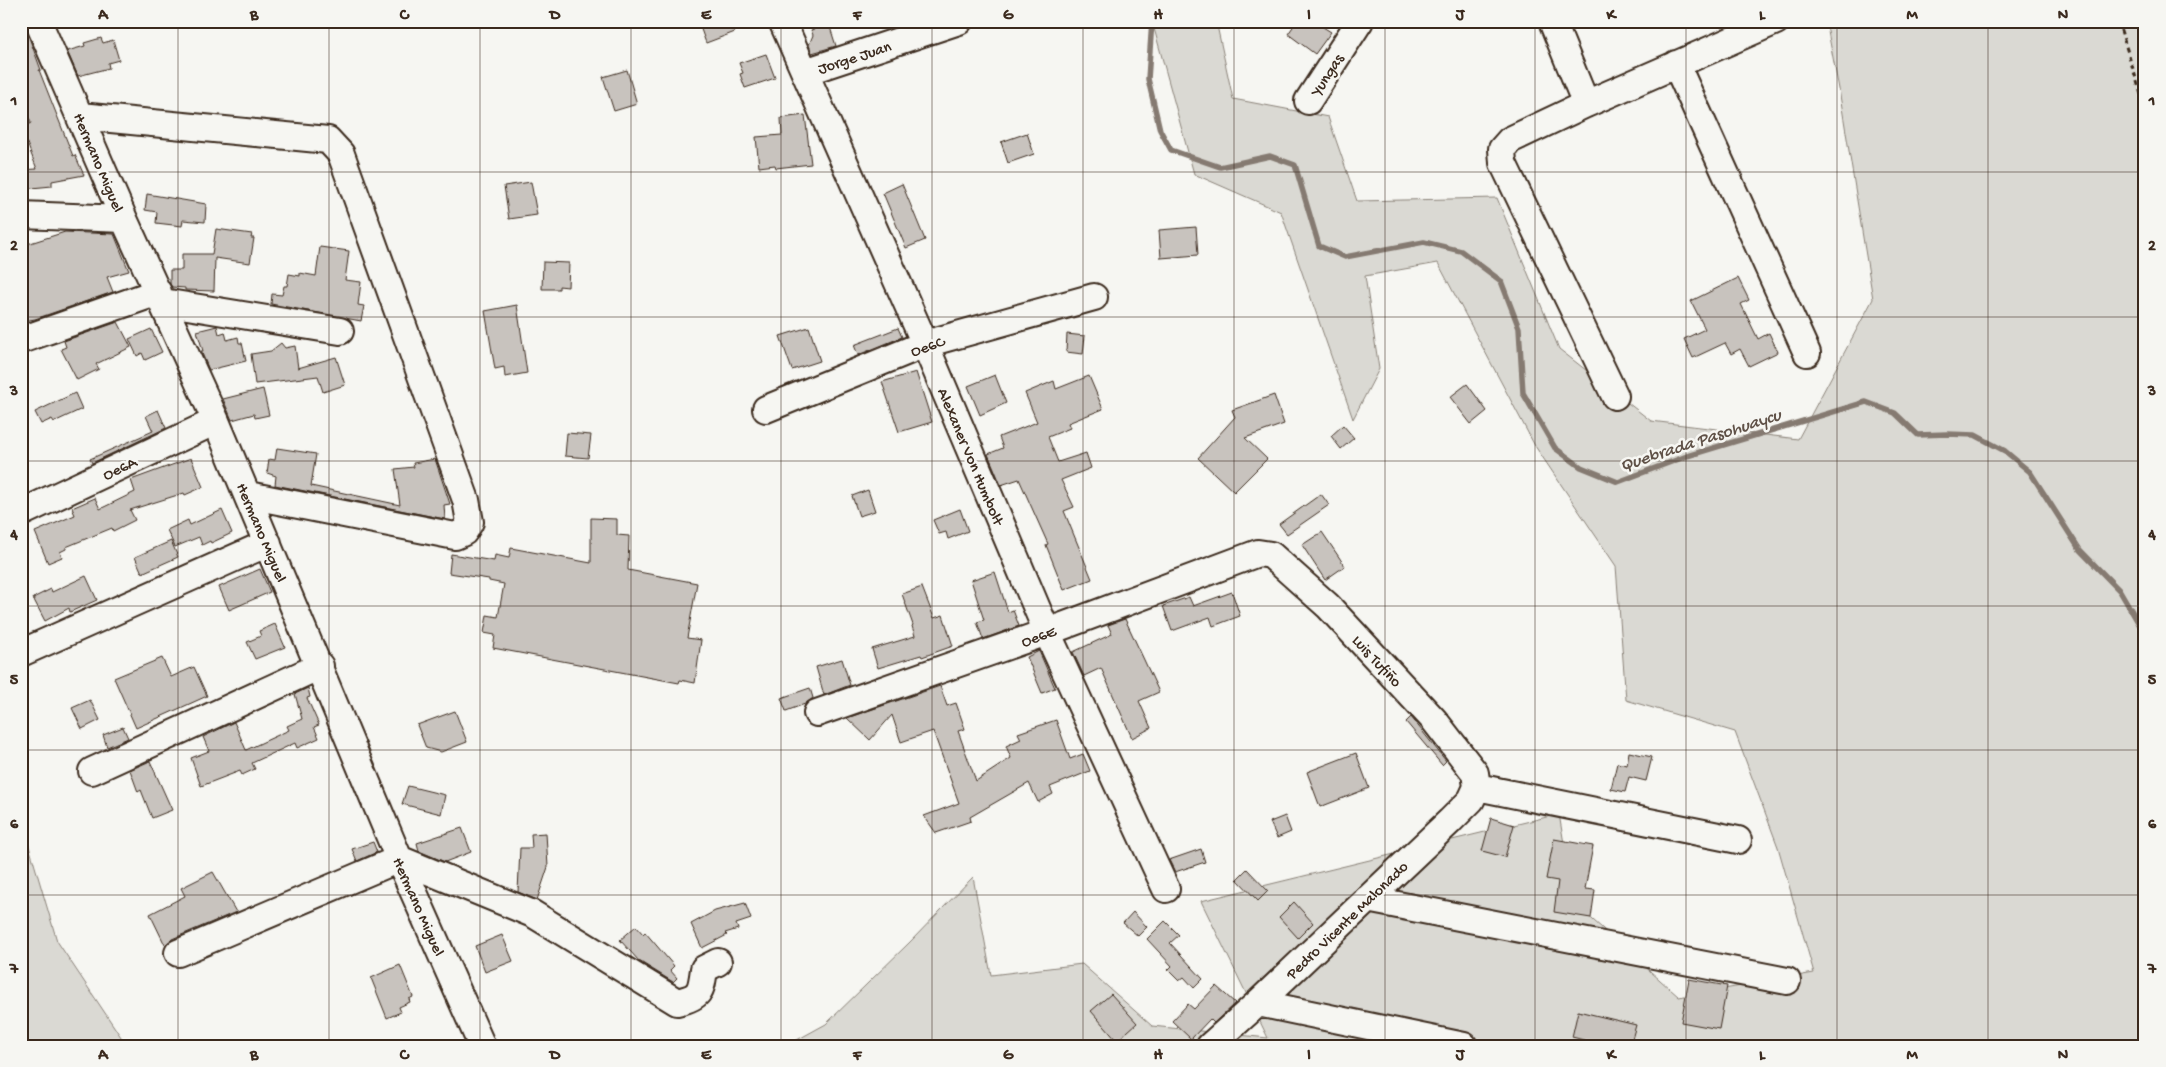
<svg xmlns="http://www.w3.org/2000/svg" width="2166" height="1067" font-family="'Gochi Hand',sans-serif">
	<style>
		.green { fill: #dad9d3; stroke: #8a8278 }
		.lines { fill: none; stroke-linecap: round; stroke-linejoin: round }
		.stream { stroke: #857a71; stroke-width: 5.5 }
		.building { fill: #c8c3be; stroke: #3b2a1e }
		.minor-casing { stroke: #3b2a1e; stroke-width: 30 }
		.path { stroke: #3b2a1e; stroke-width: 3; stroke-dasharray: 5 4; stroke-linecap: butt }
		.minor { stroke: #f6f6f2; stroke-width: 26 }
		.grid { fill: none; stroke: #3b2a1e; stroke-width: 1; stroke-opacity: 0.55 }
		.labels { text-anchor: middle; stroke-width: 5; stroke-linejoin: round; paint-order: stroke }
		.street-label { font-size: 16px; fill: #3b2a1e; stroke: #f6f6f2 }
		.water-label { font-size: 18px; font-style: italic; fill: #605248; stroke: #f6f6f2 }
		.neatline { fill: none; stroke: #3b2a1e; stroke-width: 2 }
		.grid-label { font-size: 16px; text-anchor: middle; font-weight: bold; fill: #3b2a1e }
	</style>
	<rect width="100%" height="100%" fill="#f6f6f2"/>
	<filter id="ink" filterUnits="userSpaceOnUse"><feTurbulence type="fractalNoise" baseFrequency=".02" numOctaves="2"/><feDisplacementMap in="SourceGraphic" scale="10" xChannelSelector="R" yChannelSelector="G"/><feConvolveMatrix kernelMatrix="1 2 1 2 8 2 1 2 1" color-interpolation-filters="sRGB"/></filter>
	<g filter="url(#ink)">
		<path class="green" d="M1152,21H1216L1233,99L1328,117L1357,201L1497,198L1559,349L1651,421L1798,439L1873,299L1839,89L1826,21H2145V1046H786L826,1024L910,942L973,877L991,975L1082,964L1152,1026L1268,1038L1201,901L1559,814L1574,903L1679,997L1814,973L1778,847L1735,732L1626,700L1616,566L1535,446L1438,263L1365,276L1379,369L1353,419L1281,212L1194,174Z
			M21,819L57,941L127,1046H21Z"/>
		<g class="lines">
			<path class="stream" d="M1152,21L1148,79L1160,130L1171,150L1220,167L1270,156L1295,165L1319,246L1345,257L1424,242L1461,251L1501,281L1519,328L1523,393L1555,448L1581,467L1618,482L1687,456L1866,402L1895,413L1918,435L1947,434L1975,435L2005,451L2030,472L2080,550L2120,591L2145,634"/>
		</g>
		<path class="building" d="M21,21H23L41,70H39L73,156L75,155L84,175L52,181V186L21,189V170L37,169L21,128L31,123L21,100Z
			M698,21H731L735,32L706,43Z
			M1297,21H1327L1323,27L1331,32L1315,54L1288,34Z
			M829,24L836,46L812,53L809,45L813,35L811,30Z
			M101,38L103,43L113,40L119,60L108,63L109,68L78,76L67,51L85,46L84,43Z
			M766,54L775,78L745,88L740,74L743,73L739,63Z
			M627,70L637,104L614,111L603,77Z
			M805,115L811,164L776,168L775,165L759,167L756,137L782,135L781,118Z
			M1027,133L1034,154L1008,163L1001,142Z
			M531,182L537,215L509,219L504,186Z
			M902,184L925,240L906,248L883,193Z
			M147,194L206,204L205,222L183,220L182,226L156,223L157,212L145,210Z
			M1196,227L1198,255L1161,258L1159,230Z
			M216,229L252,234L251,238H254L250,263L215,258L214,291L185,290V288L172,287L170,284V270H182V254H212Z
			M65,232L114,234L129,271L107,277L113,292L35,319L24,321L21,311V246Z
			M320,247L349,251L345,280L361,282L358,305L364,306L361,321L271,304L272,294L282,295L284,286H287L289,274L300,276V273L316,276Z
			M543,262L569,263L568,287L559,286V289H542Z
			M1738,278L1749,300L1741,304L1758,339L1769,333L1778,352L1749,366L1740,349L1731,354L1725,343L1693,358L1684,339L1705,329L1691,301Z
			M517,305L527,373L505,377L504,367L495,369L485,311Z
			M118,322L131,347L96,364L99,369L77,380L61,349L66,347L64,341Z
			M217,326L219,334L225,332L227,340L238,337L239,343H242L246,361L209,370L201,351H203L197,331Z
			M809,327L820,361L792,370L780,336Z
			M898,328L902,337L858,355L854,345Z
			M151,329L162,352L145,360L142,353L137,356L129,339Z
			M1067,334L1085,336L1083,354L1066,352Z
			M281,343L285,348L295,346L298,368L336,357L345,385L323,392L318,376L255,384L251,354L271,351Z
			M916,372L932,422L899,432L882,382Z
			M995,375L1006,403L980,415L968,386Z
			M1089,376L1103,409L1068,423L1070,428L1048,437L1058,462L1086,453L1091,468L1061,480L1074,507L1064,511L1092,579L1064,590L1046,545L1048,544L1019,479L1001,485L988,454L1003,448L999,437L1037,422L1025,393L1054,381L1056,389Z
			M1467,384L1487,411L1471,424L1450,397Z
			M263,389L269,415L255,418L254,414L232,420L223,399Z
			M75,393L82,409L54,422L52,419L41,424L35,412Z
			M1274,395L1284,424L1245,438L1267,459L1234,492L1198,458L1235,417L1232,410Z
			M158,410L166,428L92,463L90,459L153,431L146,416Z
			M1343,425L1354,438L1341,449L1331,436Z
			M567,433L591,435L588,458L565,456Z
			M277,448L316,454L311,486L400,505L395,469L414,467L413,463L435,459L450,504L444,505L445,519L275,485L276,476L267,473L269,459L275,460Z
			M191,458L203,487L185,495L184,493L130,510L135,520L113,531L112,528L66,547V549L60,552L62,557L48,563L35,532L75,515L72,508L95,498L100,509L135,492L131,480Z
			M868,490L875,511L859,516L852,496Z
			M1321,494L1329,505L1287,534L1279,524Z
			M960,509L968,531L948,539L946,532L939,534L933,520Z
			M222,510L232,533L211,543L210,541L202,545L199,537L175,547L167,530L188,520L190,525Z
			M591,518L617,519V535L629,536L628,570L697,583L687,638L701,640L695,683L680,680L679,683L493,648L495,635L484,633L487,615L498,617L504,584L489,581V579L449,573L451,554L494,561L495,555L509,558L511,548L591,563Z
			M1322,532L1345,566L1325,580L1302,545Z
			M171,541L178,557L142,573L135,557Z
			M260,569L270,592L229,610L219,587Z
			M995,572L1008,612L1013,610L1019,626L983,639L977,622L984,620L971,580Z
			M86,576L97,600L70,612L69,608L45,621L33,598L51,589L52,592Z
			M922,587L934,618L943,615L953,646L922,657L921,655L878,668L872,649L915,636L912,626L913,625L902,594Z
			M1232,592L1240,616L1213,626L1210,617L1172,631L1163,606L1189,597L1193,606Z
			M1125,619L1159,692L1139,701L1151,728L1132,738L1101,668L1084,676L1073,652L1112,634L1108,625Z
			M275,624L285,647L255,659L247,642L261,636L259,631Z
			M1039,651L1055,688L1042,693L1027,657Z
			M162,658L171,677L194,667L207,696L136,728L114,678Z
			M842,659L850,685L824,695L816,667Z
			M940,686L947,706L956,703L965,729L958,731L976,781L1011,758L1006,746L1021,739L1018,733L1056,720L1070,759L1083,754L1090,771L1050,787L1053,794L1038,802L1029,783L970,817L971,821L936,833L924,816L959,803L933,731L901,742L892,715L870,740L847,718Z
			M308,688L310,697L307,698L319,725L314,727L319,738L297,748L295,743L252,763L255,769L242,775L240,771L201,786L191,758L209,751L203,737L234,722L246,750L289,730L287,726L302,719L295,694Z
			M810,688L813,698L805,704L786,711L781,698Z
			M90,700L100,720L82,729L72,708Z
			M455,711L467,742L441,752L426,748L417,725Z
			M1411,717L1446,761L1442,765L1406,722Z
			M123,727L128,738L107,747L103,735Z
			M1629,752L1652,757L1646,781L1629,777L1625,792L1611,789L1617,763L1627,765Z
			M1356,753L1369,788L1320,807L1307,772Z
			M150,761L172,810L152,818L141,790L138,792L130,770Z
			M408,786L445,795L441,814L402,804Z
			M1285,816L1291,832L1277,838L1270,822Z
			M1491,818L1514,825L1505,857L1482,851Z
			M462,828L471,852L445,862L419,851L417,843Z
			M546,833L548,867L537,900L518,892L520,848H532L531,834Z
			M1554,839L1593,846L1585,889L1595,890L1591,918L1554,912L1558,881L1546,879Z
			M373,842L377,852L357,861L352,849Z
			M1201,849L1205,862L1175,872L1169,860Z
			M1247,869L1268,891L1258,901L1237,879Z
			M213,872L236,912L172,939L165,945L150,914L185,896L181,888Z
			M1294,902L1313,923L1298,938L1279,917Z
			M745,903L751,919L736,924L738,929L725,933L727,935L702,948L691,924L715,911Z
			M1133,912L1147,927L1138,936L1123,923Z
			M1165,921L1179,935L1170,943L1203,979L1194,988L1184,977L1179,981L1168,970L1172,966L1147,939Z
			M636,926L643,934L645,932L674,966L670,970L677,978L673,982L639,961L620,940Z
			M502,935L513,961L485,972L475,946Z
			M400,965L413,997L409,999L410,1002L399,1007L401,1012L387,1018L371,978Z
			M1689,979L1727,986L1719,1029L1681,1022Z
			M1216,986L1235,1003L1214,1023L1210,1019L1191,1039L1172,1021L1188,1004L1194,1009Z
			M1111,994L1137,1023L1117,1041L1091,1011Z
			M1578,1011L1636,1025L1630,1046H1608L1572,1037Z"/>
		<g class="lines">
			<g class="minor-casing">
				<path id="minor" d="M38,21L124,219L216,421L399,859L482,1046
					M782,21L925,344L1047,632L1166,889
					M1552,21L1586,104
					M1676,64L1807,353
					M805,72L959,21
					M1308,101L1360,21
					M80,116L328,140L341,154L466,500L470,522L464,532L455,536L248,495
					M21,215L124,219
					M163,302L340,331
					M21,340L158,292
					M1615,396L1503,163L1502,149L1510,140L1586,104L1776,21
					M766,409L925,344L1094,297
					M21,513L216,421
					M21,653L268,543
					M817,713L1047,632L1258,553L1271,555L1328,606L1434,720L1475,773L1477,787
					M92,771L320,666
					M1477,787L1738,840
					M1367,899L1787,981
					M178,953L399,859L533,914L677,1002C701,997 701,991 704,969L718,962
					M1258,1003L1464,1046
					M1210,1046L1258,1003L1450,821L1471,800L1477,787"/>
			</g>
			<path class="path" d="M2118,21L2145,107"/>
			<use href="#minor" class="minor"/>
		</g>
	</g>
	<path class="grid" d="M178,21V1046M329,21V1046M480,21V1046M631,21V1046M781,21V1046M932,21V1046M1083,21V1046M1234,21V1046M1385,21V1046M1535,21V1046M1686,21V1046M1837,21V1046M1988,21V1046M21,172H2145M21,317H2145M21,461H2145M21,606H2145M21,750H2145M21,895H2145"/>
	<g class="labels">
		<g class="street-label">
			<text transform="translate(854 56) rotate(-18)" y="6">Jorge Juan</text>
			<text transform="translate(1326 74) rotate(-57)" y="6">Yungas</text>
			<text transform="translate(100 162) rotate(67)" y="6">Hermano Miguel</text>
			<text transform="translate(927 345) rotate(-19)" y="6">Oe6C</text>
			<text transform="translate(972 456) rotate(67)" y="6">Alexaner Von Humbolt</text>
			<text transform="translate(119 467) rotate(-25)" y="6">Oe6A</text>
			<text transform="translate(263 532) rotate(67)" y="6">Hermano Miguel</text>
			<text transform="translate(1038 635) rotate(-20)" y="6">Oe6E</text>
			<text transform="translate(1378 660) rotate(47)" y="6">Luis Tufiño</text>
			<text transform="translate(420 906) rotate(66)" y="6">Hermano Miguel</text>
			<text transform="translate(1346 919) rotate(-44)" y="6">Pedro Vicente Malonado</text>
		</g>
		<g class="water-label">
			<text transform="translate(1700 439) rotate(-18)" y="6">Quebrada Pasohuaycu</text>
		</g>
	</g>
	<rect width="2166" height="1067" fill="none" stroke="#f6f6f2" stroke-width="55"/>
	<rect x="28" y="28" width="2110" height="1012" class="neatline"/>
	<g class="grid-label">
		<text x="103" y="19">A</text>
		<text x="254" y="19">B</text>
		<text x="404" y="19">C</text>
		<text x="555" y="19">D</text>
		<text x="706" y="19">E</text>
		<text x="857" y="19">F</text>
		<text x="1008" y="19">G</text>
		<text x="1158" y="19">H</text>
		<text x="1309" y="19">I</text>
		<text x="1460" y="19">J</text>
		<text x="1611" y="19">K</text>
		<text x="1762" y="19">L</text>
		<text x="1912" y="19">M</text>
		<text x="2063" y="19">N</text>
		<text x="14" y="105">1</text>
		<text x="2152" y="105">1</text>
		<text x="14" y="250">2</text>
		<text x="2152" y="250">2</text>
		<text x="14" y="395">3</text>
		<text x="2152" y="395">3</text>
		<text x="14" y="539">4</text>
		<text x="2152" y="539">4</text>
		<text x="14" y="684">5</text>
		<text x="2152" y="684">5</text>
		<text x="14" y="828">6</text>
		<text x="2152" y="828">6</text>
		<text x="14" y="973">7</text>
		<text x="2152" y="973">7</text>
		<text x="103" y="1059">A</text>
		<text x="254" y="1059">B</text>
		<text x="404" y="1059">C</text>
		<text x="555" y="1059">D</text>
		<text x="706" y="1059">E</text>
		<text x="857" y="1059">F</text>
		<text x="1008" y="1059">G</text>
		<text x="1158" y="1059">H</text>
		<text x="1309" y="1059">I</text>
		<text x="1460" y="1059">J</text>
		<text x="1611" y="1059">K</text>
		<text x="1762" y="1059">L</text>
		<text x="1912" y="1059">M</text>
		<text x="2063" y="1059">N</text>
	</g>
</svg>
